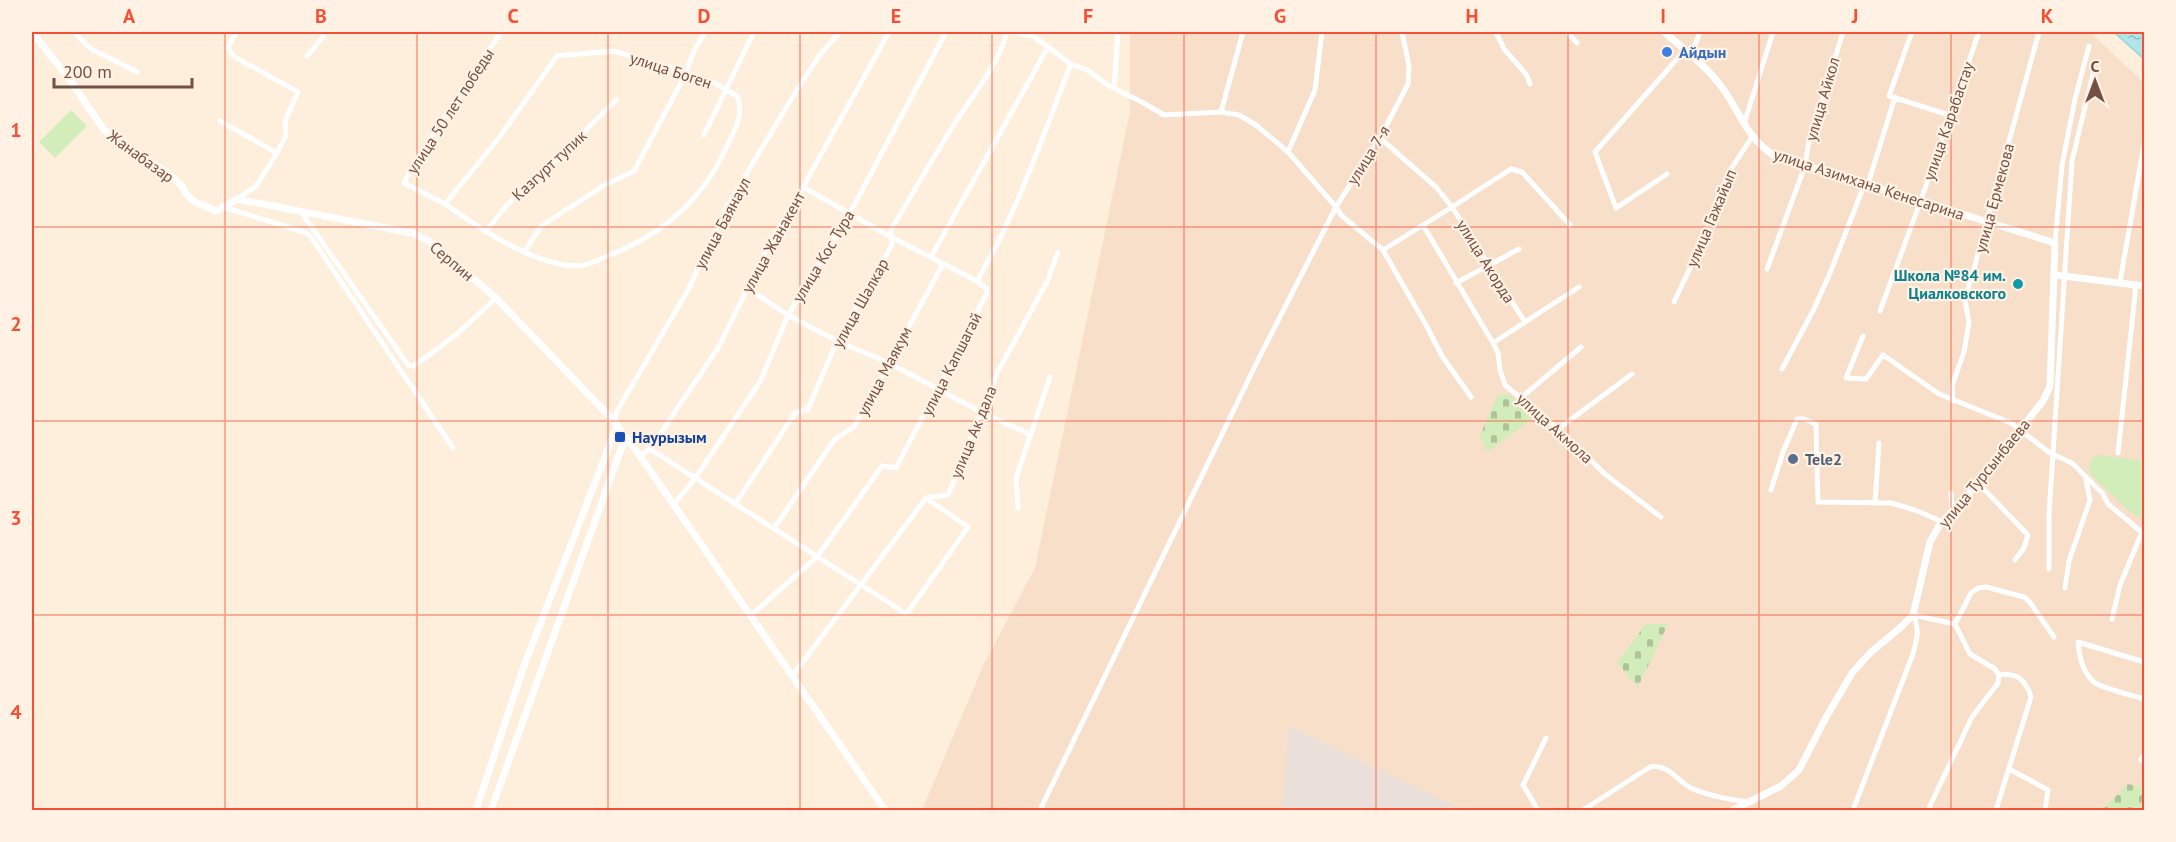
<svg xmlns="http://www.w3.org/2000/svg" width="2176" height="842" font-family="'PT Sans',sans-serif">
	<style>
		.residential { fill: #f7dfca }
		.industrial { fill: #ebe0d9 }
		.cemetery { fill: url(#cemetery-stones) }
		.green { fill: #d2ecba }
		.water { fill: url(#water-ripples); stroke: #95d6db; stroke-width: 1.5 }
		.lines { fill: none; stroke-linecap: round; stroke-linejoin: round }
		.minor { stroke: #fff; stroke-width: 5 }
		.tertiary { stroke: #fff; stroke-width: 7 }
		.grid { fill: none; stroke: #f55035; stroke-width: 1.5; stroke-opacity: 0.55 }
		.shop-dot { fill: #3f7fe0; stroke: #fff2e4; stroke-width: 2 }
		.culture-dot { fill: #0f9aa8; stroke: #fff2e4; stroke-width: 2 }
		.transit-dot { fill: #1a4fb4; stroke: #fff2e4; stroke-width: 2 }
		.service-dot { fill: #5c6f8a; stroke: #fff2e4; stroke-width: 2 }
		.labels { text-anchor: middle; stroke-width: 4.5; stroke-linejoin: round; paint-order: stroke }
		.shop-label { font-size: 16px; font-weight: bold; fill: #366cbe; stroke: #fff2e4; text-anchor: start }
		.street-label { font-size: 16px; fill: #755143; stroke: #fff2e4 }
		.culture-label { font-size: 16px; font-weight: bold; fill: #0d838f; stroke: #fff2e4; text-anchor: end }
		.transit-label { font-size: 16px; font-weight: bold; fill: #164399; stroke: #fff2e4; text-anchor: start }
		.service-label { font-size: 16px; font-weight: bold; fill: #4e5e75; stroke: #fff2e4; text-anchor: start }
		.neatline { fill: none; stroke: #f55035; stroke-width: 2 }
		.grid-label { font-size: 20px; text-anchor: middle; font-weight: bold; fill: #f55035 }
	</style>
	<defs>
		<pattern id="cemetery-stones" width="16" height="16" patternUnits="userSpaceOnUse" patternTransform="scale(1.5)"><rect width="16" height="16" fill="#d2ecba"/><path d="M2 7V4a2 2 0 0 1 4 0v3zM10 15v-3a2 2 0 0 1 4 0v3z" fill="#afc299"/></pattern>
		<pattern id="water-ripples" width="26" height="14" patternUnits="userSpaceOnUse" patternTransform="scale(1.5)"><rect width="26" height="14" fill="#b0e5e9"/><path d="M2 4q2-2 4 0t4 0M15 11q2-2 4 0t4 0" fill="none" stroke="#94bcbe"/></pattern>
	</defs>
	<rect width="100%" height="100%" fill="#feeedc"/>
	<path class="residential" d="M1130,32H2090L2144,83V810H922L984,664L1035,568L1130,112Z"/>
	<path class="industrial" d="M1289,726L1464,810H1282Z"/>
	<path class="cemetery" d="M1498,394L1511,395L1531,420L1487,452L1480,436Z
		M1646,624H1668L1638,687L1617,663Z
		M2128,784L2144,788V810H2102Z"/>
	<path class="green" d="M71,110L87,126L55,158L39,142Z
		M2098,455L2144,461V520L2129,511L2088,472L2091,460Z"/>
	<path class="water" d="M2114,32H2144V59Z"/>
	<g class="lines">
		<path class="minor" d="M74,32L91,49L137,72
			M236,32L228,47L233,56L298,92L285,121L286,135L277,153L256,186L237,199
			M871,32H890
			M1012,32L1033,36L1071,64L1087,70L1109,86L1142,102L1164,115L1221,112L1239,115L1256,125L1288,152L1315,90L1322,32
			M1496,32L1504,49L1526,74L1530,84
			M1567,32L1577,43
			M1912,32L1889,96L1949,115
			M613,51L686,72L717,84L738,97C743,119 737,124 728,144C702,202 662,235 603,258C595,261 585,267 577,266C531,265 482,229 445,204L498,139L557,56Z
			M1691,55L1700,32
			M307,56L323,37V32
			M1114,88L1118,32
			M1221,112L1243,32
			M220,121L277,153
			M1744,124L1773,32
			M704,135L754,32
			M1380,138L1436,187L1452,207L1511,169L1522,172L1570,225
			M1288,152L1336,207L1380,138L1408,84L1409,66L1402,32
			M1667,174L1616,208L1595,152L1685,50
			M1868,184L1895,97
			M803,187L891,237L977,281
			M445,204L404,183L414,163L501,32
			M223,207L307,233L311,237L453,448
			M301,212L408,365L414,366L457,334L496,298
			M1423,225L1493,343L1498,353L1500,370L1505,385L1558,429L1606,475L1661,517
			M485,232L508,204L549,167L616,100
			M2055,243L2062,165L2075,99L2089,46
			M1383,250L1452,207L1525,322
			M525,251L541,226L603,186L634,171L681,83L694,51L705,32
			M931,257L1048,47
			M1767,269L1805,166L1808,146L1843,32
			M2120,282L2144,144
			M1456,283L1519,249
			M747,288L788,315L837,341L887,362L981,412L1029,434
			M1674,302L1706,234L1717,201L1731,169L1752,137
			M1880,311L1921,200L1979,32
			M1863,336L1846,378L1866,379L1883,355L1939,394L2011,423L2050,453L2072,463L2103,494L2108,504L2144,534
			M1493,343L1579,287
			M1782,369L1813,311L1830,273L1865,183
			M1522,397L1581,347
			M1953,401L1952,386L1964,352L1969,322L1965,301L2039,32
			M614,421L617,411L688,290L726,208L792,98L819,56L840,32
			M1558,429L1632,374
			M650,449L718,348L774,235L803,187L889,32
			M2118,453L2136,285
			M640,456L650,449L905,613L908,612L968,527L926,498
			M1978,483L2028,535L2024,548L2015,560
			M1771,490L1783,452L1797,419H1804L1816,424L1818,502L1891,503L1915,510L1943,522
			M1951,493L1952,512
			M675,503L696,477L761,380L788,315L850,213L946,32
			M736,503L795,413L808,409L837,341L892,245L891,230C912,194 933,158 955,123C974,93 998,66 1007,32
			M1875,503L1879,443
			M1018,508L1016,478L1050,377
			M774,528L835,439L854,427L943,264
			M2049,569V515L2072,161L2094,70
			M2065,588L2069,561L2090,500L2086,480
			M751,615L817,557L882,466L896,468L987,293V289L977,281C1017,213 1042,138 1071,64
			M1913,615L1955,624L1970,654L1995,669L1999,675L1998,683L1972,717L1928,810
			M2112,619L2120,585L2142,532
			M1955,624L1971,593L1978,588L1986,587L2024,597L2029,601L2054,637
			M2144,662L2078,642C2079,655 2083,673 2094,682C2101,688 2134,696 2144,699
			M793,675L926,498L948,495L997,373L1047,282L1058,252
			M2141,760L2144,755
			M2009,769L2048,790L2045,810
			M1040,810L1257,362L1336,207L1342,216L1383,250L1426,325L1442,356L1471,397
			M1538,810L1523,785L1546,738
			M1583,810L1650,767C1668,763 1677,781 1691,788C1705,795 1732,800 1748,802
			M1853,810L1913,654C1917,639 1920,629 1913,615
			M1996,810L2031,697C2026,680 2017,672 1999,675"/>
		<path class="tertiary" d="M32,32L70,80L104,130L169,174L182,186L186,194L195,202L216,211L237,199L412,233L429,241L496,298L614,421L640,456L885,810
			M1664,32C1684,49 1705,65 1721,86C1740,111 1745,136 1773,155L2055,243L2050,386L2043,401L1976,486L1940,524L1930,542L1913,615L1900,628L1870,653L1852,673L1824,721L1799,770L1781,786L1733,810
			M2055,275L2144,286
			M476,810L525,663L617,426
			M491,810L625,438"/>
	</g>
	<path class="grid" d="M225,32V810M417,32V810M608,32V810M800,32V810M992,32V810M1184,32V810M1376,32V810M1568,32V810M1759,32V810M1951,32V810M32,227H2144M32,421H2144M32,615H2144"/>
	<circle class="shop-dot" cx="1667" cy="52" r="6"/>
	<circle class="culture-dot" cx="2018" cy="284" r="6"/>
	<rect class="transit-dot" x="614" y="431" width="12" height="12" rx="3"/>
	<circle class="service-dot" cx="1793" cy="459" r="6"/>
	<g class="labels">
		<g class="shop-label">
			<text x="1679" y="58">Айдын</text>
		</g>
		<g class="street-label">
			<text transform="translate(671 70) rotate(18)" y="6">улица Боген</text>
			<text transform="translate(1822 99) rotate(-74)" y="6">улица Айкол</text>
			<text transform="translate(450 111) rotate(-57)" y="6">улица 50 лет победы</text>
			<text transform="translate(1948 121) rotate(-71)" y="6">улица Карабастау</text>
			<text transform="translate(1368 155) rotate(-58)" y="6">улица 7-я</text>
			<text transform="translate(141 156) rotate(36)" y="6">Жанабазар</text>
			<text transform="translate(549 165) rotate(-43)" y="6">Казгурт тупик</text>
			<text transform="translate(1869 184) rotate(18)" y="6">улица Азимхана Кенесарина</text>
			<text transform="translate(1994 198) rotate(-75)" y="6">улица Ермекова</text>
			<text transform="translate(1711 218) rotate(-67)" y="6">улица Гажайып</text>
			<text transform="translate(722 223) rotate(-62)" y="6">улица Баянаул</text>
			<text transform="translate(773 242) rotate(-61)" y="6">улица Жанакент</text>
			<text transform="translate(823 256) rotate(-59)" y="6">улица Кос Тура</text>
			<text transform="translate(452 261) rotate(40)" y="6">Серпин</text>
			<text transform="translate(1486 261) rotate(58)" y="6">улица Акорда</text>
			<text transform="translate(860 303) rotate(-61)" y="6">улица Шалкар</text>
			<text transform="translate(951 364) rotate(-63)" y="6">улица Капшагай</text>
			<text transform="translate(884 371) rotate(-62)" y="6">улица Маякум</text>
			<text transform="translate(1555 428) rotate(42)" y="6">улица Акмола</text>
			<text transform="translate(973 432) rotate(-68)" y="6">улица Ак дала</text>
			<text transform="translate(1984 473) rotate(-51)" y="6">улица Турсынбаева</text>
		</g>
		<g class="culture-label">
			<text x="2006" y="281">Школа №84 им.<tspan x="2006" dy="18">Циалковского</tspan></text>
		</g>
		<g class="transit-label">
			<text x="632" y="443">Наурызым</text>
		</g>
		<g class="service-label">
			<text x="1805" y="465">Tele2</text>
		</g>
	</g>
	<rect width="2176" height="842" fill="none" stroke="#fff2e4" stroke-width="66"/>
	<g transform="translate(2095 81)" stroke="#fff2e4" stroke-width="4.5" paint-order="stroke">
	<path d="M0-4.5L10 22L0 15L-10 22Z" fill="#755143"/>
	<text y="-9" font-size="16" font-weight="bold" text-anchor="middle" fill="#755143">С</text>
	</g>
	<path d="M54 78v9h138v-9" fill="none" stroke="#755143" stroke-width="3"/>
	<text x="63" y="78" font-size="18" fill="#755143" stroke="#fff2e4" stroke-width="4.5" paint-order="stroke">200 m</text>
	<rect x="33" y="33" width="2110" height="776" class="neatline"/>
	<g class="grid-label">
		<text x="129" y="23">A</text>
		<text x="321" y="23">B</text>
		<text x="513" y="23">C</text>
		<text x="704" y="23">D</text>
		<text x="896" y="23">E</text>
		<text x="1088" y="23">F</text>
		<text x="1280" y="23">G</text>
		<text x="1472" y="23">H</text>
		<text x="1663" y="23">I</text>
		<text x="1855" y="23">J</text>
		<text x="2047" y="23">K</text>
		<text x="16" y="137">1</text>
		<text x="16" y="331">2</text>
		<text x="16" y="525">3</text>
		<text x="16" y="719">4</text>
	</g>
</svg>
